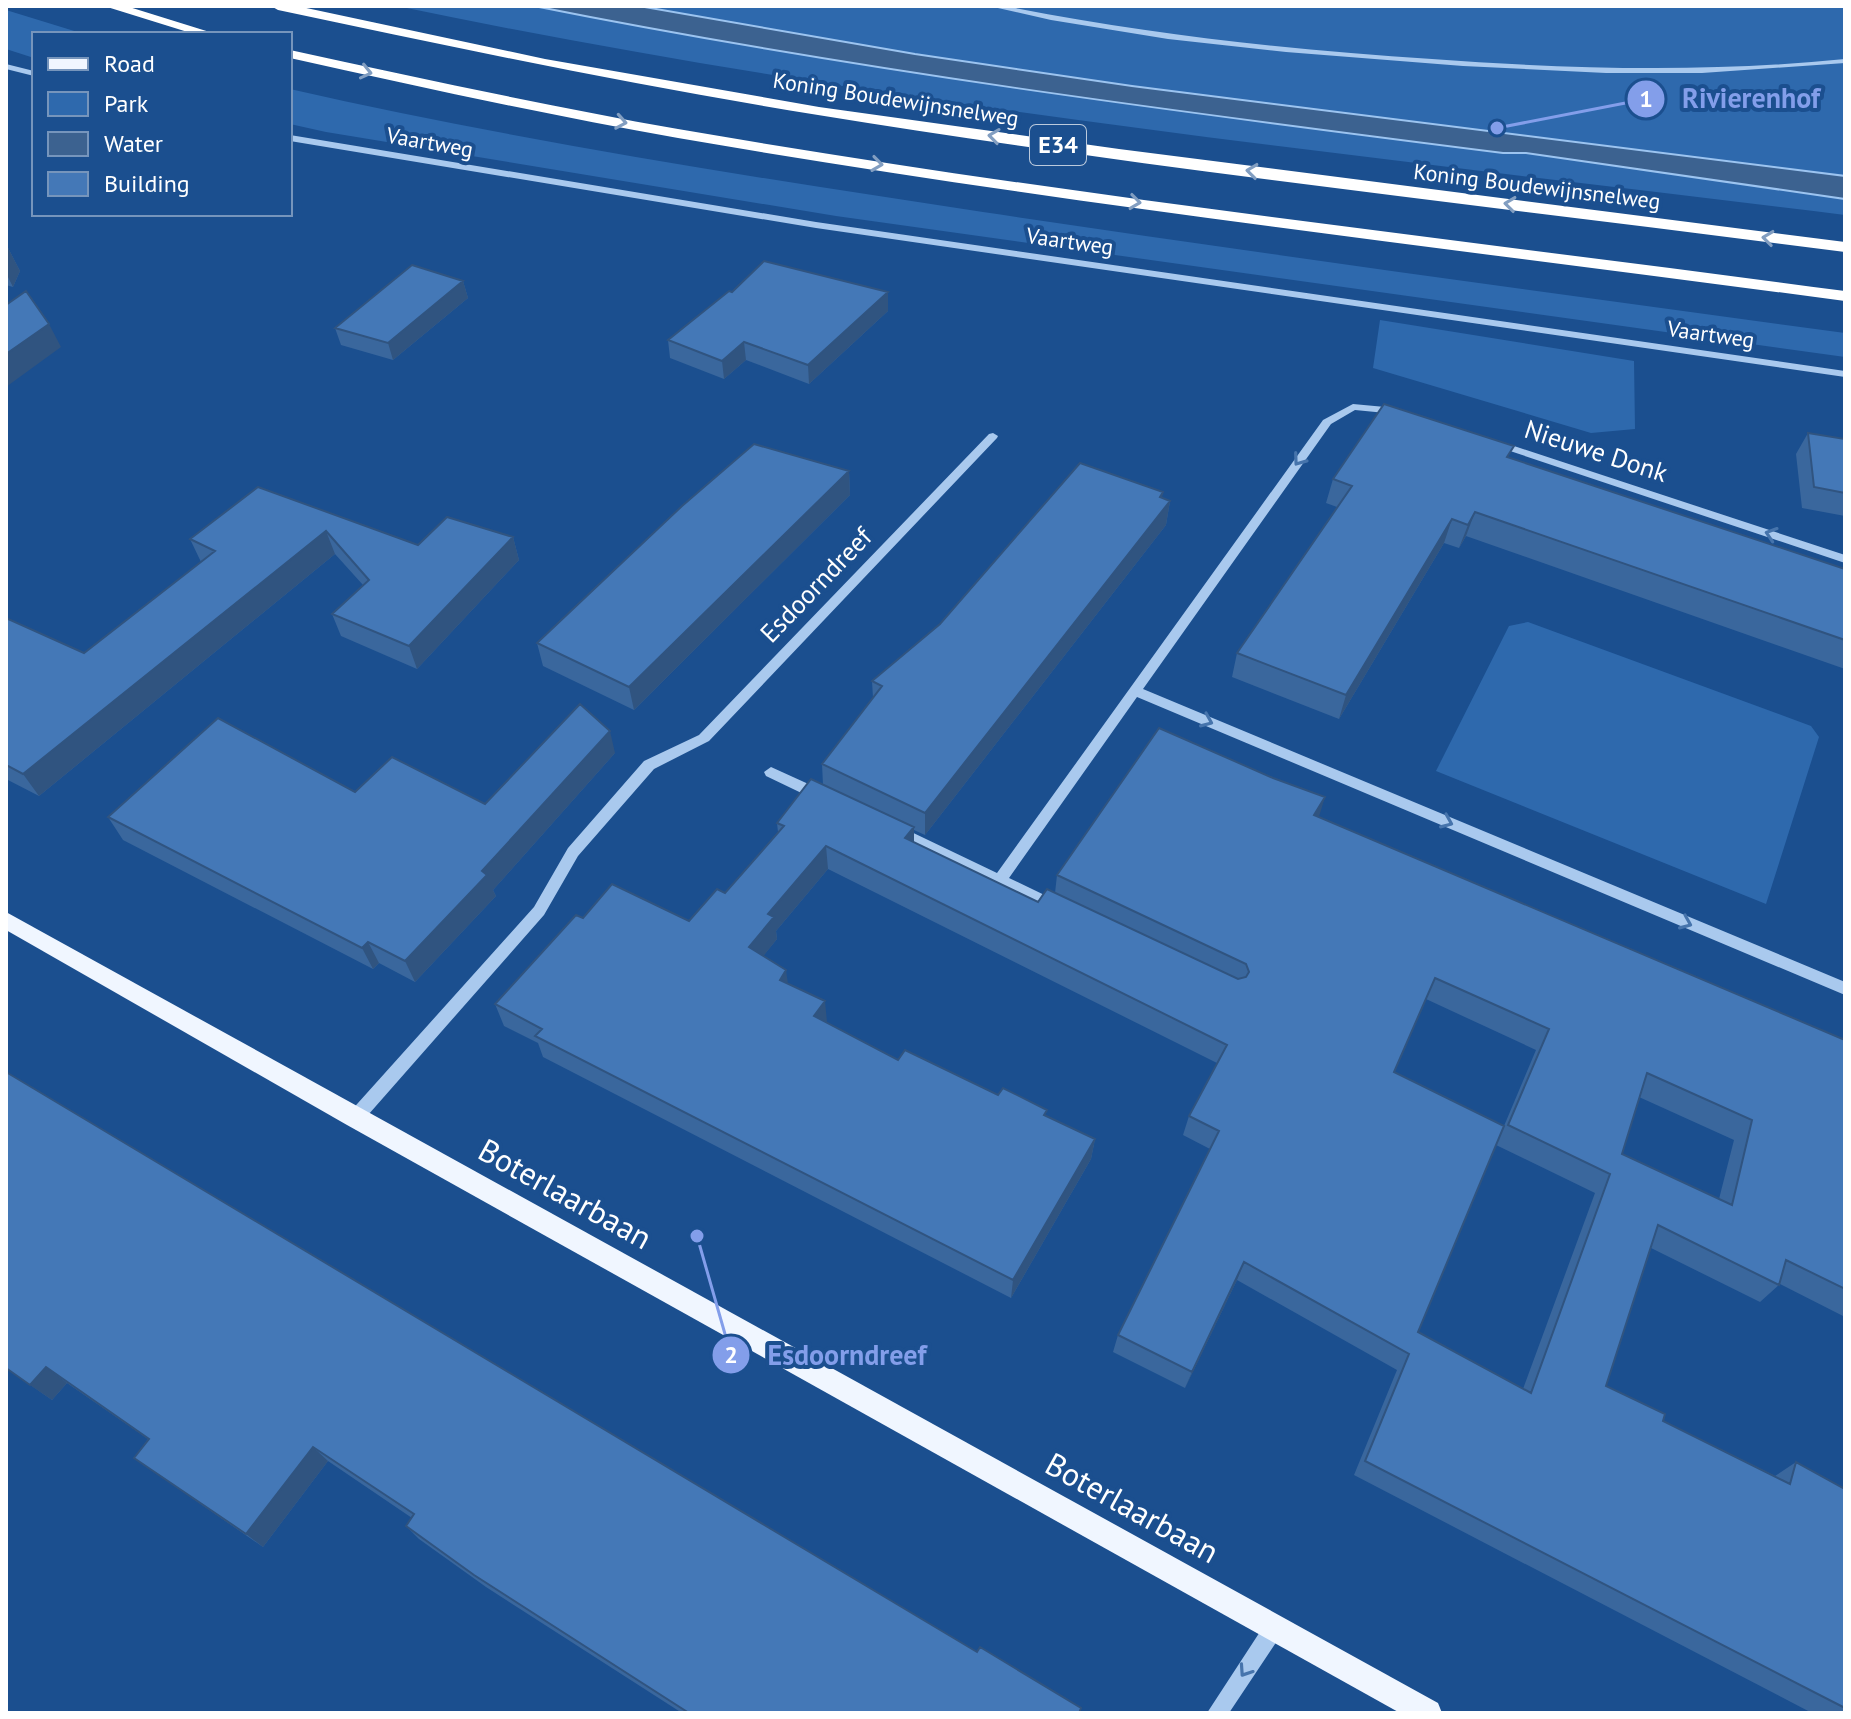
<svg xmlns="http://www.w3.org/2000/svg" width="1851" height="1719" font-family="'PT Sans',sans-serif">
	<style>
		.green { fill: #2e69ad }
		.water { fill: #3c6290; stroke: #9cc4f0; stroke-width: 2 }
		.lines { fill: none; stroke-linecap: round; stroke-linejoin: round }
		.minor { fill: #a9c9ee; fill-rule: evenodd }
		.major { fill: #f0f6ff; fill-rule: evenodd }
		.highway { fill: #fff; fill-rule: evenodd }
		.wall { fill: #3a679d; fill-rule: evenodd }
		.shaded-wall { fill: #305480 }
		.building { fill: #4478b7; stroke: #305480; stroke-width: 2; fill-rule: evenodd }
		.oneway { stroke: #829ec1 }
		.oneway2 { stroke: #4674ac }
		.labels { text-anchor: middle; stroke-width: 8; stroke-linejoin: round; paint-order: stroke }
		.far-street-label { font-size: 22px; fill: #fff; stroke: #1b4f8f }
		.shield { fill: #1b4f8f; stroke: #bbcadd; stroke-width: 2 }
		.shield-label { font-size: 24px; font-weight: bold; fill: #fff }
		.street-label { font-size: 26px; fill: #fff; stroke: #1b4f8f }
		.near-street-label { font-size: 32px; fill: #fff; stroke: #1b4f8f }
		.leader { fill: none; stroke: #839eea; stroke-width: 3 }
		.callout-dot { fill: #839eea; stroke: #1b4f8f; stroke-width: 3 }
		.mark-label { font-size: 24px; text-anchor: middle; font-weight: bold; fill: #fff }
		.callout-label { font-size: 28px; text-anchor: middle; font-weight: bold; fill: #839eea; stroke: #1b4f8f; stroke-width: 8; stroke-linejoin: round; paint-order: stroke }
	</style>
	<rect width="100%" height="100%" fill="#1b4f8f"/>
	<path class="green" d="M397,6H1845V215C1362,155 874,106 397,6Z
		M6,10L84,34H34V58L6,49Z
		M290,89C519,141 751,177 983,212C1270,255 1558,294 1845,333V357L836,216L326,132L290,124Z
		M1380,320L1634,361L1635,429L1591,433L1373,368Z
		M1528,622L1811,726L1819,737L1766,904L1436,771L1509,626Z"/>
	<path class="water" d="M534,6H639L915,54L1132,86L1845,176V199L1526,153H1503C1179,112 854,70 534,6Z"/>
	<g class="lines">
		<path class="minor" d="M989,6H1005C1146,34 1289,50 1432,59C1570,69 1708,73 1845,59V63L1702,73H1606L1463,66L1286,52L1168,39L1051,20Z
			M6,64L34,71V76L6,69Z
			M290,135L816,222L1845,371V377L816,228L290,141Z
			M1353,404L1396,408L1401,411L1396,414L1355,410L1331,424L1143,689L1845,982V995L1137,697L1009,878L1061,903L1063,907L1061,911H1051L893,836L891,832L893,828H903L997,873L1323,420Z
			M993,433L998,436L997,438L709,741L654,769L578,856L544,915L361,1123L355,1125L349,1123L347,1118L349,1113L534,907L568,848L644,761L699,735L989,434Z
			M1496,440L1845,555V563L1492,445L1491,443Z
			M771,767L826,792L828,796L826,800H816L766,776L764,772Z
			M1274,1618L1281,1621L1284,1628L1281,1635L1229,1713H1207L1267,1621Z"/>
		<path class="major" d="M6,912L1438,1703L1442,1713H1400L347,1125L6,930Z"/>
		<path class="highway" d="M104,6H126L216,34H194Z
			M271,6H297L545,59L819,107L1119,149L1845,242V252C1503,208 1159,170 818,115C637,86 457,48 278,10Z
			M290,50C419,78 548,106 678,129C1065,196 1456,239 1845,291V301C1456,249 1065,205 678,138C548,115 419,87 290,58Z"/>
	</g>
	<path class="wall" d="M6,244L20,271L13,287L6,285Z
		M463,281L468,298L393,360L341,345L335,328Z
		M732,292H888V311L809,384L746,360L724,379L670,358L668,340Z
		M1808,433L1845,439V516L1802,508L1796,454Z
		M1509,458L1845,569V669L1466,536L1459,548L1444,543L1339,719L1232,677L1237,653L1337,507L1326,503L1333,479Z
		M849,471L850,495L634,710L543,666L537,643Z
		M258,487L418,545L513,537L519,560L417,669L341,636L332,614L363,585L335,554L39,796L6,779V618L84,653L201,562L190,539Z
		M1162,498L1170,501L1166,525L925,835L914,830V842L1038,902L1055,893L1057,875L1319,817L1845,1040V1317L1780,1284L1760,1302L1651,1248L1606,1386L1663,1421L1775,1476L1796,1462L1845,1489V1713H1812L1354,1475L1397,1370L1237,1280L1185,1388L1113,1352L1118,1335L1210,1149L1183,1135L1189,1116L1217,1063L828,869L776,931L777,939L763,956L788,984L826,1023L898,1060L998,1095L1046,1116L1095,1139L1091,1159L1011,1298L543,1057L538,1043L504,1026L495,1004L583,918L689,921L725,893L778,832L777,823L823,785L822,764L873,698L872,681ZM1426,999L1536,1050L1504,1126L1394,1072ZM1639,1097L1734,1140L1719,1199L1622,1154ZM1496,1145L1595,1193L1523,1389L1418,1332Z
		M615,753L493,890L496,896L415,982L379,963L373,969L123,840L108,817L485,804Z
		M6,1072L1079,1713H682L486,1587L419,1539L406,1526L412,1518L328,1461L263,1547L134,1458L148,1439L67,1383L52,1400L6,1368Z"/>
	<path class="shaded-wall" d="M6,244L20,271L13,287L6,273Z
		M463,281L468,298L393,360L388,343Z
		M888,292V311L809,384L808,365Z
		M49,324L61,347L6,387V354Z
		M744,342L746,360L724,379L722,361Z
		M849,471L850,495L634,710L629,687Z
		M1163,492L1160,514L1170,501L1166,525L925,835V813Z
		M1475,512L1466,536L1459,548L1468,525Z
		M1452,519L1444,543L1339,719L1346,695Z
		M326,531L335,554L39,796L23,774Z
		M513,537L519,560L417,669L409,646Z
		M610,731L615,753L493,890L496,896L415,982L405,961L482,871Z
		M1325,797L1318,820L1314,815Z
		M914,827V850L905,838Z
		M826,846L828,869L776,931L777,939L753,969L749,947L768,914Z
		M368,942L379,963L373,969L362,948Z
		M786,970L789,991L780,980Z
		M825,1001L827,1022L816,1037L814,1016Z
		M1095,1139L1091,1159L1011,1298L1013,1280Z
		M1244,1262L1237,1280L1185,1388L1192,1372Z
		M46,1367L67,1383L52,1400L30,1385Z
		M313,1447L328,1461L263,1547L246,1534Z"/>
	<path class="building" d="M764,261L888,292L808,365L744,342L722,361L668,340L729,291L732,292Z
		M412,265L463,281L388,343L335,328Z
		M26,291L49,324L6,354V305Z
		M1384,404L1514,446L1507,457L1845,569V640L1475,512L1468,525L1452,519L1346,695L1237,653L1352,486L1333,479Z
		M1808,433L1845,439V493L1814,487Z
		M754,444L849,471L629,687L537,643L682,506Z
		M1080,463L1163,492L1160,497L1170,501L925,813L822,764L882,686L872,681L940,624Z
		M258,487L418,545L447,517L513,537L409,646L332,614L369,580L326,531L23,774L6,765V618L84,653L215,551L190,539Z
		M580,704L610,731L482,871L487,875L405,961L368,942L362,948L108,817L218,718L355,792L392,757L485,804Z
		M1159,728L1273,778L1325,797L1314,815L1845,1040V1289L1786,1260L1779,1285L1658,1225L1606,1386L1665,1414L1663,1421L1790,1484L1796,1462L1845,1489V1708L1365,1461L1409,1354L1244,1262L1192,1372L1118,1335L1219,1131L1189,1116L1227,1045L826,846L768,914L774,917L749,947L786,970L780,980L825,1001L814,1016L898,1060L905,1050L998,1095L1003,1088L1047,1110L1044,1115L1095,1139L1013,1280L535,1036L542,1029L495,1004L576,915L583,918L612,884L689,921L717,889L725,893L784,826L777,823L811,779L914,827L905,838L1038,902L1047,889L1238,979L1246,977L1249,972L1246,964L1057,875ZM1435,978L1549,1029L1508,1125L1610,1174L1531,1393L1418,1332L1504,1126L1394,1072ZM1647,1073L1752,1120L1732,1205L1622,1154Z
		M6,1072L977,1652L980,1647L1081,1708L1079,1713H689L474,1575L406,1526L414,1514L313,1447L246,1534L134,1458L149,1439L46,1367L30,1385L6,1368Z"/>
	<defs><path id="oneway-chevron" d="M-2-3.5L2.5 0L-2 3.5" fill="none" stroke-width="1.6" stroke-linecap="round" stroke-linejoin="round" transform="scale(2)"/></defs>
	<g class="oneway">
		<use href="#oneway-chevron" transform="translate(366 72) rotate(13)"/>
		<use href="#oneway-chevron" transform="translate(621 122) rotate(10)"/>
		<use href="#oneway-chevron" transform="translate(994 136) rotate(-172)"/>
		<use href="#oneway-chevron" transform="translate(877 164) rotate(8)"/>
		<use href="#oneway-chevron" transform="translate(1252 171) rotate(-173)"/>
		<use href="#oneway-chevron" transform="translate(1135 202) rotate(7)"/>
		<use href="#oneway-chevron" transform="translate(1510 204) rotate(-173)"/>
		<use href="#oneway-chevron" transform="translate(1768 238) rotate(-173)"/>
	</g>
	<g class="oneway2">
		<use href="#oneway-chevron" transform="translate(1299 460) rotate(126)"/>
		<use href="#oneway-chevron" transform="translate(1771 534) rotate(-162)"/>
		<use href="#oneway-chevron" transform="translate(1207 721) rotate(23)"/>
		<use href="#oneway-chevron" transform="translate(1447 822) rotate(23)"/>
		<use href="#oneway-chevron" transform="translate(1686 923) rotate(23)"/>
		<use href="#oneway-chevron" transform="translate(1245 1671) rotate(124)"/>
	</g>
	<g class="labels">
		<g class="far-street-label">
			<text transform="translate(896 99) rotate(9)" y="8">Koning Boudewijnsnelweg</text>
			<text transform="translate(430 142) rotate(10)" y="8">Vaartweg</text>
			<text transform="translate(1537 186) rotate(7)" y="8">Koning Boudewijnsnelweg</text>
			<text transform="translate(1070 241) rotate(8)" y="8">Vaartweg</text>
			<text transform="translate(1711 334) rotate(8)" y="8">Vaartweg</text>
		</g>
		<rect class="shield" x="1030" y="125" width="56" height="40" rx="6"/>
		<g class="shield-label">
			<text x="1058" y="153">E34</text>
		</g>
		<g class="street-label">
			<text transform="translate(1596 451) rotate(18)" y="9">Nieuwe Donk</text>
			<text transform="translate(816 585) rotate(-46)" y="9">Esdoorndreef</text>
		</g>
		<g class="near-street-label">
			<text transform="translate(565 1194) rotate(29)" y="11">Boterlaarbaan</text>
			<text transform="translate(1132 1508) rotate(29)" y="11">Boterlaarbaan</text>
		</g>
	</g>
	<path class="leader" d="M1497 128L1646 99M697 1236L731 1355"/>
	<g class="callout-dot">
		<circle cx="1497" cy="128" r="8"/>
		<circle cx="697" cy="1236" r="8"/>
		<circle cx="1646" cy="99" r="20"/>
		<circle cx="731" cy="1355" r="20"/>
	</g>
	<g class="mark-label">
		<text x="1646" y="107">1</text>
		<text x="731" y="1363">2</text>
	</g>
	<g class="callout-label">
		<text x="1751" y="108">Rivierenhof</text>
		<text x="847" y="1365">Esdoorndreef</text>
	</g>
	<rect width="1851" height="1719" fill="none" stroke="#ffffff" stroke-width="16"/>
	<rect x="32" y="32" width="260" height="184" fill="#1b4f8f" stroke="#7695bc" stroke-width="2"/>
	<rect x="48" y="58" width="40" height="12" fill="#f0f6ff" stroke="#7695bc" stroke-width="2"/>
	<text x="104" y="72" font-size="24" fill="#ffffff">Road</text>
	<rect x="48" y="92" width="40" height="24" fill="#2e69ad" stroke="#7695bc" stroke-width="2"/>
	<text x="104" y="112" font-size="24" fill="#ffffff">Park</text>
	<rect x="48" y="132" width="40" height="24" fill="#3c6290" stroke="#7695bc" stroke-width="2"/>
	<text x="104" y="152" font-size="24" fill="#ffffff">Water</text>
	<rect x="48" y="172" width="40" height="24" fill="#4478b7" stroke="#7695bc" stroke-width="2"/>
	<text x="104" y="192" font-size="24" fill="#ffffff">Building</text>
</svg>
